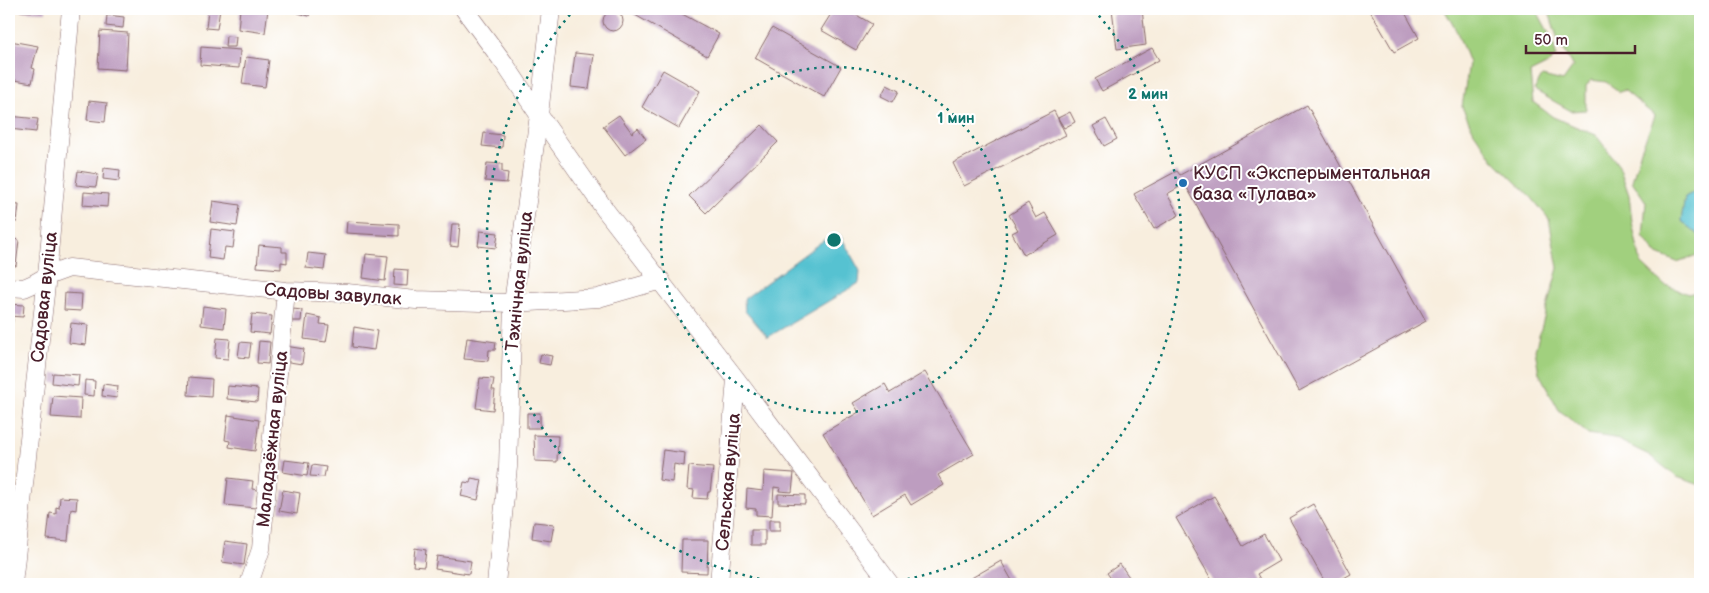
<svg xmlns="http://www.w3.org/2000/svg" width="1709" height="593" font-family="'Balsamiq Sans',sans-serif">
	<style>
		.green { fill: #a1d07e; stroke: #767854 }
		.water { fill: #56c2d1; stroke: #50707e }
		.building { fill: #bd9dc0 }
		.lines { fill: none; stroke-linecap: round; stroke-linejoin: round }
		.minor-casing { stroke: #87676a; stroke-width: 19 }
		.minor { stroke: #fff; stroke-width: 18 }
		.ring { fill: none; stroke: #0f766e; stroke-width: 2.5; stroke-dasharray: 2.5 5 }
		.poi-dot { fill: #1f6fb2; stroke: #fff; stroke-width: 2 }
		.labels { text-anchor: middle; stroke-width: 4; stroke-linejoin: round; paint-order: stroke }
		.poi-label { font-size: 18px; fill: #4a1f2b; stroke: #fff; text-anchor: start }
		.street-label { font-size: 18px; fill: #4a1f2b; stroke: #fff }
		.centre { fill: #0f766e; stroke: #fff; stroke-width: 2.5 }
		.ring-label { font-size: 15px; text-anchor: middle; font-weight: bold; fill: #0f766e; stroke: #fff; stroke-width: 4; stroke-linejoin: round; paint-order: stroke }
	</style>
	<rect width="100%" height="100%" fill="#fff"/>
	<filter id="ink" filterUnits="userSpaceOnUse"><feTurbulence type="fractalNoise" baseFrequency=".02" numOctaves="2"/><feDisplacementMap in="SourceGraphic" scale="10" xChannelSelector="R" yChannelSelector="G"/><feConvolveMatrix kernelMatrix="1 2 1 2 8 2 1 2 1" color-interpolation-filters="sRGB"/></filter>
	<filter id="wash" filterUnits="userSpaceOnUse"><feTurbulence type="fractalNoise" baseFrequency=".0096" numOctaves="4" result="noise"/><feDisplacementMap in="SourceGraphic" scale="20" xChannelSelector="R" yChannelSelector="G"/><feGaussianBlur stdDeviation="1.12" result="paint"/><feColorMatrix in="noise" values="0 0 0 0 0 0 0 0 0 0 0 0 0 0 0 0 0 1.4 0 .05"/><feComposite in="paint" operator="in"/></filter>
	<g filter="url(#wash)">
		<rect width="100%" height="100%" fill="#f8eede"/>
		<path class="green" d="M1444,9H1536L1553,41L1556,56L1548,64L1530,73L1533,102L1553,117L1596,135L1619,166L1629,195L1632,222L1641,263L1663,284L1688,294L1700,291V485L1677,477L1649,455L1614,438L1588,434L1559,410L1539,373L1535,350L1558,268L1549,219L1532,198L1494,161L1474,132L1462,107L1469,63L1457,32Z
			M1548,9H1700V189L1685,197L1681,221L1700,236V254L1677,262L1655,253L1643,236L1646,202L1632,181L1641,150L1655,116L1624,90L1620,92L1606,82L1591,80L1586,86V110L1571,111L1534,90L1542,76L1563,81L1573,67L1559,43Z"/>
		<path class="water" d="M1700,189V236L1681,221L1685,197Z
			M832,234L840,235L860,271L859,283L768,337L745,311L744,299Z"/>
		<g id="blocks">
			<path class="building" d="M20,9H46V12L20,11Z
				M208,9H220L217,29L206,28Z
				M240,9H268L265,33L238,29Z
				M299,9H312L309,16L298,13Z
				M363,9H381L379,14Z
				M629,9H673L719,34L707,56L628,11Z
				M834,9H846L872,24L856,50L821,30Z
				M1112,9H1142L1146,45L1117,49Z
				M1369,9H1403L1419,38L1394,52Z
				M603 21a10 10 0 1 1 20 0a10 10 0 1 1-20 0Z
				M107,15L124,17L123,28L106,26Z
				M772,28L841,67L824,97L755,58Z
				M100,31L128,33L126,70L98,68Z
				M226,36L236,37L235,47H225Z
				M10,41L38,46L32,68L35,69L32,83L9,79Z
				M201,47L240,50L239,68L200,65Z
				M1152,48L1159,60L1102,91L1095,79Z
				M575,53L594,55L589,89L571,87Z
				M246,57L269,60L265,87L242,84Z
				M663,70L700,91L679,128L642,107Z
				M887,85L899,91L893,102L881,96Z
				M89,101L107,103L105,122L87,120Z
				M1307,105L1426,321L1299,391L1185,184L1167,194L1179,215L1154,229L1134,194L1177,171L1180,175Z
				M1054,111L1066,135L964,186L953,163Z
				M1070,112L1075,122L1064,128L1058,118Z
				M619,115L632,133L638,128L646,139L625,155L603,126Z
				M9,116L38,119L36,132L9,129Z
				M1106,119L1117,139L1104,146L1093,126Z
				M762,125L778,142L706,213L689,196Z
				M484,133L503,135L502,148L482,146Z
				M487,163L502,164V172L508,173L507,183L485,181Z
				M104,168L120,170L119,181L103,179Z
				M78,171L98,174L96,187L76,185Z
				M84,192L108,194L107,207L83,205Z
				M213,201L240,205L237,226L210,222Z
				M1028,203L1036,218L1045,213L1058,235L1024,255L1012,233L1018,230L1009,215Z
				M9,204L19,205L17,222L9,221Z
				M347,221L399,224V236L346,233Z
				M452,224H460L458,247L450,246Z
				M211,229L235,232L233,248L225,247L223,260L208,258Z
				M480,231L498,233L496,248L478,246Z
				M9,238L19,240L16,266L9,265Z
				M259,245L282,247V252H287V263L281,262V269L257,267Z
				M308,253L326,255L324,270L306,268Z
				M366,254L388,256L385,281L363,278Z
				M395,269L408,270L407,286L394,285Z
				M65,293L82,294L81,311L64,310Z
				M9,304L24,305L23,317L9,316Z
				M203,306L226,309L224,328L201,325Z
				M293,309L302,310L301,321H292Z
				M252,314L272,316L270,334L250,332Z
				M307,315L321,318L320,324L329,325L326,342L304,339Z
				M9,319H13L11,338H9Z
				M71,323L88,325L86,345L69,343Z
				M354,327L377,331L374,350L352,347Z
				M217,338L230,339L228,359L215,358Z
				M467,338L496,342L495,350H489L488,361L464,359Z
				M259,341L270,342L268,364L257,363Z
				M240,342L251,343L249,358L238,357Z
				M285,346L304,349L302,364L283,361Z
				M541,354L552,356L550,365L539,363Z
				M925,372L974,454L938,475L944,485L911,505L905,495L872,515L823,433L859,412L853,403L885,384L890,393Z
				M53,373L79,375L78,386L52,383Z
				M189,377L212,379L211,397L188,395Z
				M480,378L494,379L492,390H495L493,410L476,408Z
				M85,380L95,381L94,396L84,395Z
				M103,384L118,386L117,398L102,396Z
				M228,386L258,389L257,402L227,399Z
				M53,396L81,398L80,419L51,417Z
				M527,413H540V428H527Z
				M228,415L259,420L255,451L229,447L230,441L225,440Z
				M534,435L558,436L557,462L535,461Z
				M663,450L685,453L684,466L674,464L672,482L659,480Z
				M285,460L309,463L307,476L283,472Z
				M312,465L326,467L324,477L310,476Z
				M689,466L713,468L710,492H708L707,499L693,498L694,490L687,489Z
				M764,471L794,473L792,492L779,491L780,488L774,487L772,516L756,515V509L746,508L747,489L763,491Z
				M228,478L253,481L252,489L258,490L256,508L225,505Z
				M471,478L482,480L478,500L461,496L464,482L470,483Z
				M283,490L300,493L297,514L279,511Z
				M778,494L805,495V504L778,503Z
				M1214,496L1243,546L1264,534L1279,561L1257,574L1263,584H1214L1176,518Z
				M60,497L77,498L76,510L71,509L68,541L47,539L50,513L56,514V507L59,508Z
				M1313,504L1351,574L1333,584H1326L1289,518Z
				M769,520H780V531H769Z
				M534,522L554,524L551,541L532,538Z
				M751,530H765V545H751Z
				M682,540H708L707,573L681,572Z
				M225,541L247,544L244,565L222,562Z
				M415,548L426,550L424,567L413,566Z
				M437,556L471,561L469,574L435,569Z
				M1001,561L1014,584H961Z
				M1120,564L1129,577L1118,584H1115L1107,573Z"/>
		</g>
	</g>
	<g filter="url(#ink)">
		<use href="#blocks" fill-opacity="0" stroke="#87676a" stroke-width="1"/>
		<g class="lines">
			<g class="minor-casing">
				<path id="minor" d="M464,9L504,63L539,115L606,211L736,379L890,584
					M9,287L24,288L33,284L47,276L69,268L286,291L347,293L416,300L513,303L598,298L661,280
					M13,584L47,276L71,9
					M249,584L261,549L286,291
					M496,584L508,467L513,303L539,115L551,9
					M719,584L736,379"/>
			</g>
			<use href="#minor" class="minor"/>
		</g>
	</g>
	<g class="ring">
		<circle cx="834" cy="240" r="173"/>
		<path d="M789 584A347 347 0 0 1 574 10M1094 10A347 347 0 0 1 879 584"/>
	</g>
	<circle class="poi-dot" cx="1183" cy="183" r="5"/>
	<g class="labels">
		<g class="poi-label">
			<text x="1193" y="179">КУСП «Эксперыментальная<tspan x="1193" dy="21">база «Тулава»</tspan></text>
		</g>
		<g class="street-label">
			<text transform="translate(519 281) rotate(-84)" y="6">Тэхнічная вуліца</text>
			<text transform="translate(333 294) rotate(4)" y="6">Садовы завулак</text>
			<text transform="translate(44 297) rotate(-84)" y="6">Садовая вуліца</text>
			<text transform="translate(272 439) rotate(-84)" y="6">Маладзёжная вуліца</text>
			<text transform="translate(728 482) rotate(-85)" y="6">Сельская вуліца</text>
		</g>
	</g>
	<circle cx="834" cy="240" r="8" class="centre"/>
	<g class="ring-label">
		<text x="1148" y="99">2 мин</text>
		<text x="956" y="123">1 мин</text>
	</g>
	<rect width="1709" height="593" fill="none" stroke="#fff" stroke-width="30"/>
	<path d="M1526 45v8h109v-8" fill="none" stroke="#4a1f2b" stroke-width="2.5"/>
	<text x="1534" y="45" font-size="15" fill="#4a1f2b" stroke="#ffffff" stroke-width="4" paint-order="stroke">50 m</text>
</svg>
